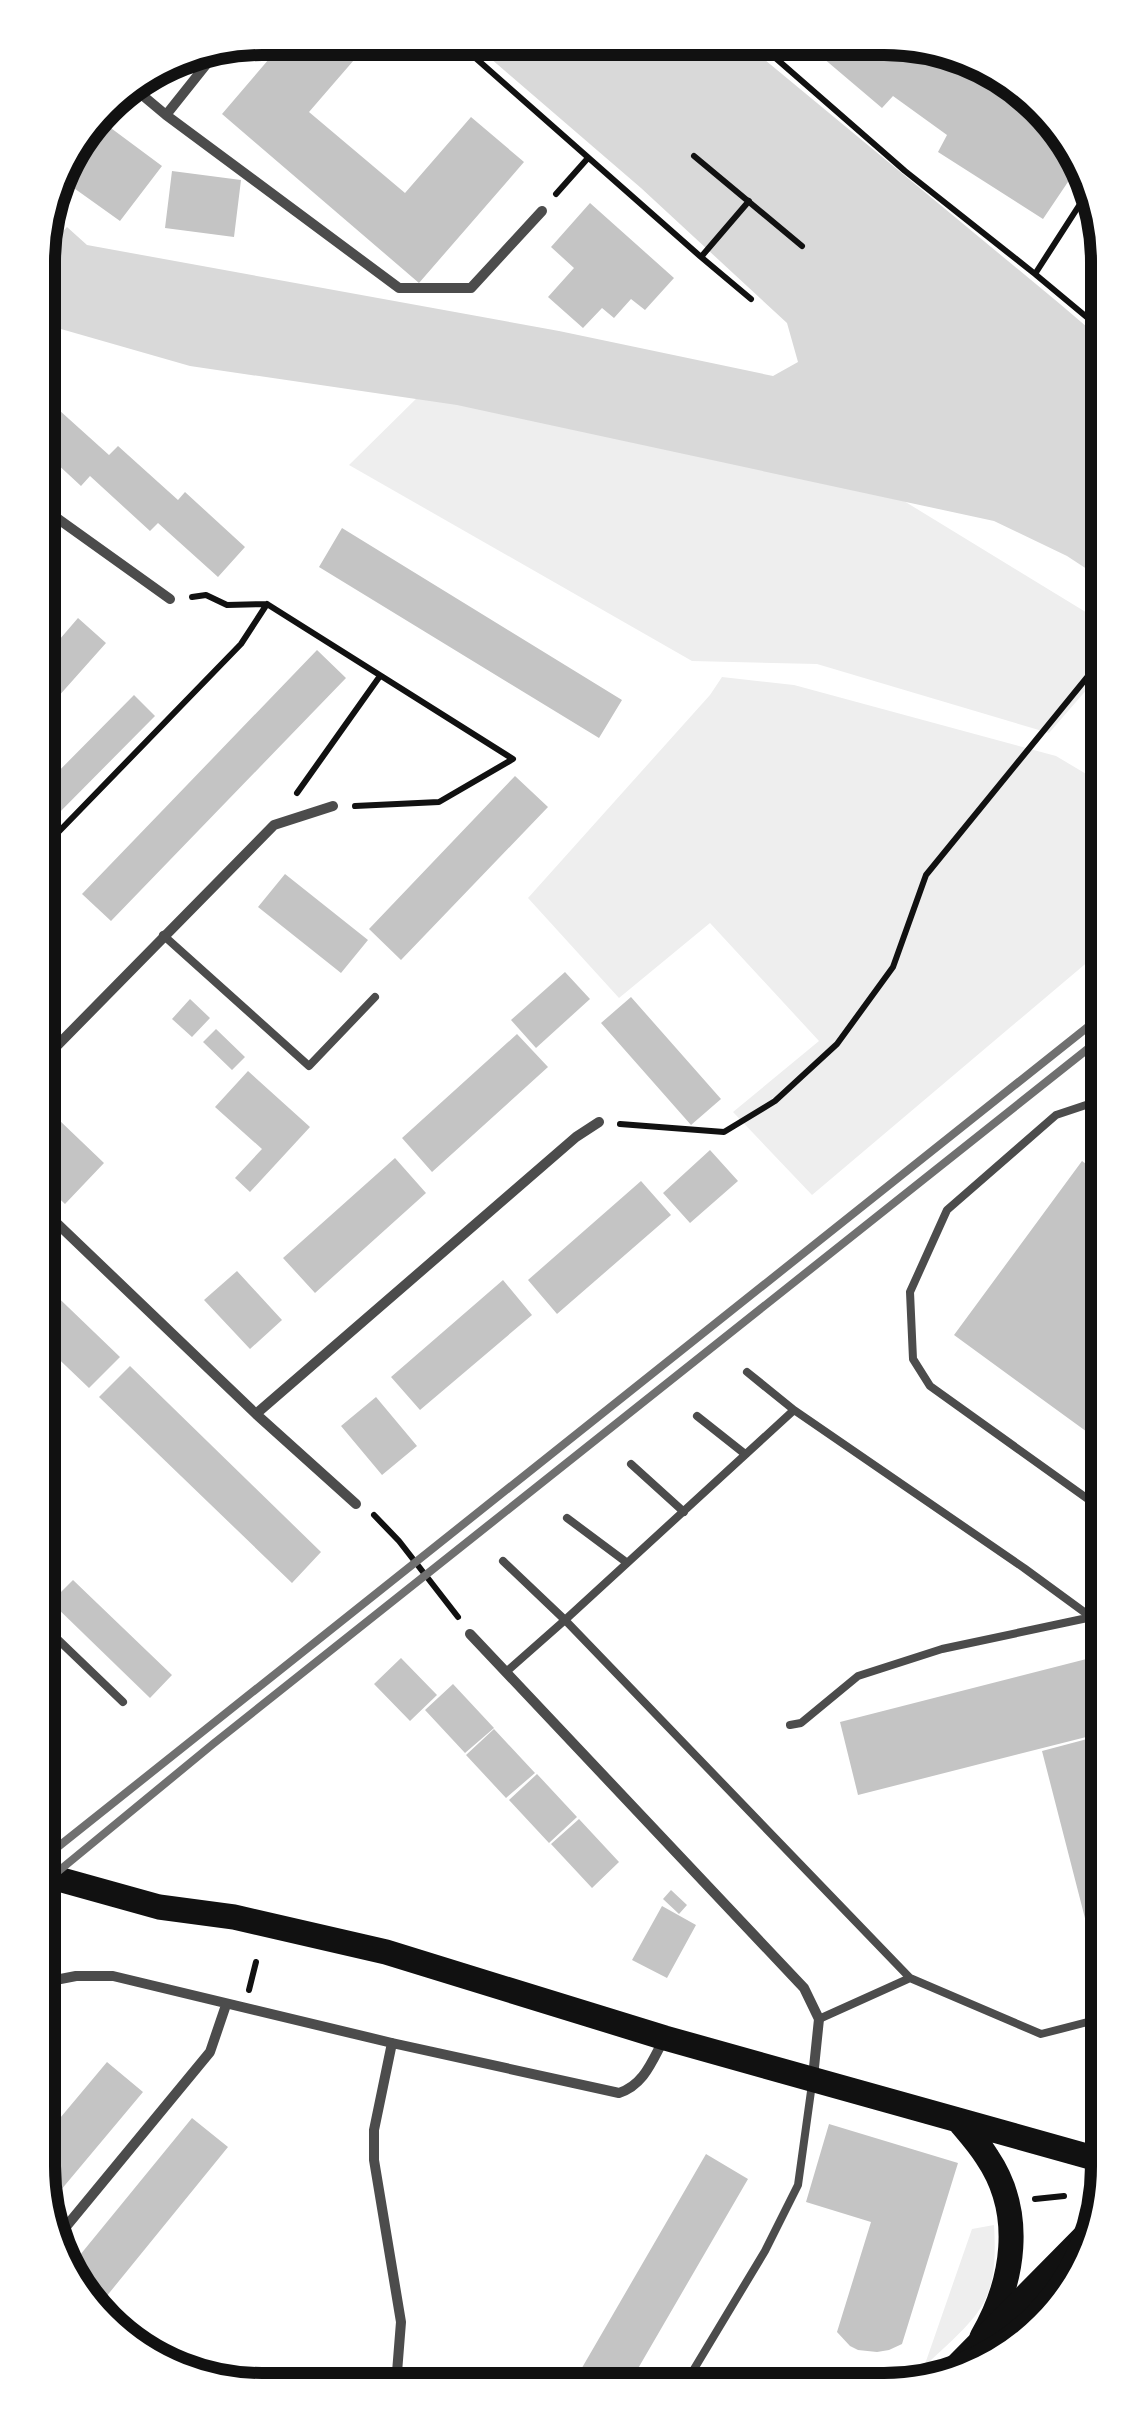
<svg xmlns="http://www.w3.org/2000/svg" width="1146" height="2428" font-family="Montserrat,sans-serif">
	<style>
		.green { fill: #eee }
		.water { fill: #d9d9d9 }
		.building { fill: #c4c4c4 }
		.lines { fill: none; stroke-linecap: round; stroke-linejoin: round }
		.path { stroke: #111; stroke-width: 6 }
		.service { stroke: #4c4c4c; stroke-width: 8 }
		.minor { stroke: #4c4c4c; stroke-width: 10 }
		.primary { stroke: #111; stroke-width: 25 }
		.trunk { stroke: #111; stroke-width: 28 }
		.rail { stroke: #707070; stroke-width: 8 }
		.rim { fill: none; stroke: #111; stroke-width: 12 }
	</style>
	<rect width="100%" height="100%" fill="#fff"/>
	<path class="green" d="M424,391L863,476L1102,622V672L1049,733L817,664L692,661L349,465Z
		M722,677L794,685L1056,756L1103,784V949L812,1195L733,1112L819,1041L710,923L619,998L528,898L710,695Z
		M994,2225C999,2306 979,2314 924,2367L972,2229Z"/>
	<path class="water" d="M468,39L742,41L1060,304L1101,339L1102,579L1067,556L994,521L457,405L190,366L40,323L39,233L40,231L54,241L67,227L87,245L559,331L773,376L798,362L787,323L641,188Z"/>
	<path class="building" d="M287,38H373L309,112L405,193L471,117L524,162L419,283L222,114Z
		M803,41L927,42L984,83L992,74L1032,94L1078,167L1043,219L938,152L947,135L893,96L882,108Z
		M96,117L162,166L120,221L57,176L61,162Z
		M172,171L241,180L234,237L165,228Z
		M590,203L674,278L645,310L631,299L614,318L602,308L583,328L548,297L574,268L551,247Z
		M49,401L109,455L118,446L178,500L185,492L245,547L218,577L158,523L150,531L90,476L81,486L40,448V411Z
		M342,528L622,700L599,738L319,567Z
		M78,618L106,643L41,716V661Z
		M317,650L346,678L111,921L82,894Z
		M134,695L155,716L48,824L41,817V789Z
		M515,776L548,807L401,960L369,929Z
		M285,874L368,940L341,973L258,907Z
		M565,972L590,999L536,1048L511,1020Z
		M631,997L721,1099L691,1125L601,1023Z
		M190,999L210,1018L192,1037L172,1019Z
		M216,1029L245,1057L232,1070L203,1042Z
		M517,1034L548,1067L432,1172L402,1138Z
		M248,1071L310,1127L250,1192L235,1178L262,1149L215,1107Z
		M58,1119L104,1163L65,1204L42,1182V1135Z
		M710,1150L738,1181L690,1223L663,1193Z
		M395,1158L426,1193L315,1293L283,1258Z
		M1082,1161L1104,1177L1105,1422L1094,1437L954,1335Z
		M641,1181L671,1215L557,1314L528,1280Z
		M237,1271L282,1320L250,1349L204,1300Z
		M503,1280L532,1315L420,1410L391,1377Z
		M42,1282L120,1357L89,1388L43,1344Z
		M130,1366L321,1552L292,1583L99,1397Z
		M376,1397L417,1446L382,1475L341,1426Z
		M73,1580L172,1675L150,1698L51,1602Z
		M1106,1654V1732L858,1795L840,1722Z
		M401,1658L437,1695L410,1721L374,1684Z
		M453,1684L494,1728L465,1753L425,1710Z
		M494,1729L535,1773L506,1798L466,1755Z
		M1106,1734L1107,2000H1106L1042,1751Z
		M537,1774L577,1817L549,1843L509,1800Z
		M579,1819L619,1862L592,1888L551,1844Z
		M671,1890L687,1905L679,1914L663,1899Z
		M662,1906L696,1925L667,1978L632,1960Z
		M107,2062L143,2092L45,2209V2136Z
		M192,2118L228,2147L97,2308L71,2266Z
		M829,2124L958,2163L902,2344L889,2350L877,2352L858,2350L850,2346L837,2332L871,2222L806,2202Z
		M706,2154L748,2179L629,2384L572,2385Z"/>
	<g class="lines">
		<path class="path" d="M454,39L701,257L751,299
			M561,39L562,40
			M756,41L905,171L1035,274L1101,329
			M694,156L802,246
			M556,194L588,158
			M701,257L749,201
			M1035,274L1091,187
			M192,597L206,595L227,605L267,604
			M297,793L380,676
			M41,850L241,644L267,604L513,759L439,802L355,806
			M620,1124L724,1132L775,1101L837,1044L893,967L926,875L1102,659
			M374,1515L399,1541L458,1617
			M249,1990L256,1962
			M1035,2199L1064,2196"/>
		<path class="service" d="M163,935L309,1066L375,997
			M1104,1099L1056,1115L947,1210L910,1292L913,1359L930,1386L1106,1512
			M747,1372L794,1410
			M697,1416L745,1454
			M631,1464L684,1512
			M567,1518L626,1562
			M503,1561L565,1620L506,1672
			M1106,1628L1024,1568L794,1410L565,1620L910,1978L1041,2034L1107,2017
			M44,1632H50L123,1702
			M790,1725L801,1723L858,1676L942,1649L1092,1617
			M819,2019L910,1978
			M685,2384L765,2251L798,2185L812,2084"/>
		<path class="minor" d="M129,84L166,115L399,288H471L542,211
			M166,115L221,46
			M40,506L170,599
			M42,1061L274,825L333,806
			M42,1209L256,1414L356,1504
			M256,1414L576,1137L599,1122
			M470,1634L804,1988L819,2019L813,2077
			M45,1982L76,1976H113L392,2043L619,2093C644,2085 652,2061 664,2039
			M392,2043L374,2130V2160L401,2322L396,2385
			M55,2240L210,2052L226,2005"/>
		<path class="primary" d="M44,1875L159,1907L234,1917L386,1952L665,2038L1108,2162
			M958,2120C968,2132 979,2144 987,2157C1025,2213 1014,2282 982,2337"/>
		<path class="trunk" d="M942,2383L1088,2235"/>
		<path class="rail" d="M44,1858L1104,1014
			M44,1883L213,1744L1104,1036"/>
	</g>
	<path d="M0 0H1146V2428H0ZM262 55H884A207 207 0 0 1 1091 262V2166A207 207 0 0 1 884 2373H262A207 207 0 0 1 55 2166V262A207 207 0 0 1 262 55Z" fill="#fff" fill-rule="evenodd"/>
	<path class="rim" d="M262 55H884A207 207 0 0 1 1091 262V2166A207 207 0 0 1 884 2373H262A207 207 0 0 1 55 2166V262A207 207 0 0 1 262 55Z"/>
</svg>
